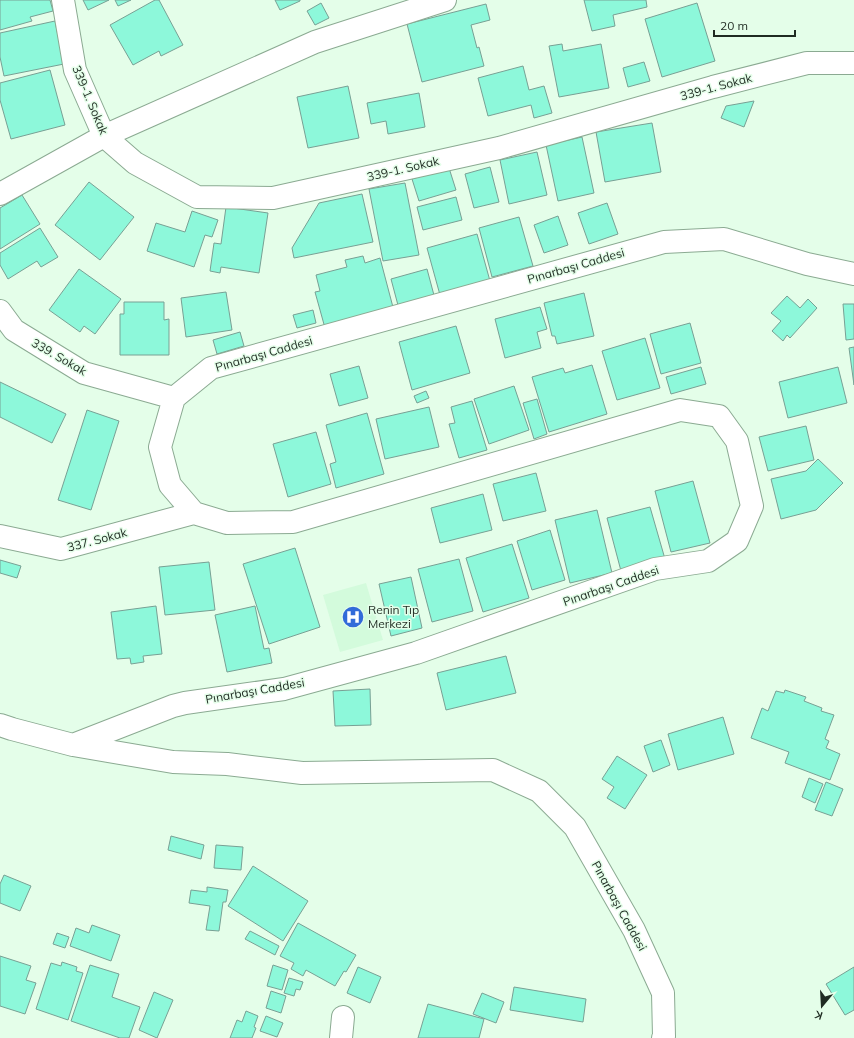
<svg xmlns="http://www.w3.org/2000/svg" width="854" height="1038" font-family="Mulish,sans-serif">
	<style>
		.built { fill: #d3fbdc }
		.building { fill: #8df8da; stroke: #78a094 }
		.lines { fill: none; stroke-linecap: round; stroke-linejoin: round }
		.street-casing { stroke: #8baa92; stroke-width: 24 }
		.secondary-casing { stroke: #8baa92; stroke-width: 24 }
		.street { stroke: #fff; stroke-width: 22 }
		.secondary { stroke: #fff; stroke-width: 22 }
		.labels { text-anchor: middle; stroke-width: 3; stroke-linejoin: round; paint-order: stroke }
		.street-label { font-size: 12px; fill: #1f2b22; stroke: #e4fee9 }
		.poi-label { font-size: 12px; fill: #1f2b22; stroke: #e4fee9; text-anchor: start }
	</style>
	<rect width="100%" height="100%" fill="#e4fee9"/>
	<path class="built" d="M366,583L383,640L340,652L323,595Z"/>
	<path class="building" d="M0,0H50L53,11L30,17L32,21L0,30Z
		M83,0H109L88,10Z
		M115,0H131L118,6Z
		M155,0H159L183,45L161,56L159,51L133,65L110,25Z
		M275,0H300V1L280,10Z
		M584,0H646L647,7L613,15L615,26L592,31Z
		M321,3L329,18L315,25L307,11Z
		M697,3L715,61L662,77L645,19Z
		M486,4L490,20L471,25L477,48L479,47L484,66L422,82L407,24Z
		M55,21L64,64L4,76L0,57V33Z
		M562,44L563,51L601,44L609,88L559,97L549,46Z
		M644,62L650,81L628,87L623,68Z
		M523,66L529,90L544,86L552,113L534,118L531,105L488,116L478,78Z
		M50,70L65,125L11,139L0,100V83Z
		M348,86L359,138L308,148L297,97Z
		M419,93L425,127L388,134L386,121L371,124L367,103Z
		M754,101L744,127L721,118L726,106Z
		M652,123L661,172L605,182L596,132Z
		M582,137L594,193L558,201L546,145Z
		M537,152L547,195L509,204L500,160Z
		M490,167L499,202L474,208L465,174Z
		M449,168L456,190L419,201L412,179Z
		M89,182L134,217L100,260L55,225Z
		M405,183L419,255L383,261L369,189Z
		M362,194L373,242L294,258L292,248L319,203Z
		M22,195L40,224L0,249V208Z
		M456,197L462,220L423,230L417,207Z
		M607,203L618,234L589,244L578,213Z
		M226,207L268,213L259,273L221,267L220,273L210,271L214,243L221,244Z
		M192,211L218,220L212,237L205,235L194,267L147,251L156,223L185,232Z
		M558,216L568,245L544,253L534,225Z
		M519,217L533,266L492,277L479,228Z
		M40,228L58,257L41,267L37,261L8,279L0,265V253Z
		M477,234L490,281L440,295L427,248Z
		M363,256L365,263L380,258L394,311L325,328L315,292L320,291L316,275L347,267L345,260Z
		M79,269L121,299L95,334L84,326L80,332L49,310Z
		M427,269L435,299L399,309L391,279Z
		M226,292L232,330L186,337L181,298Z
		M584,293L594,336L557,344L555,336H552L544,303Z
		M787,296L800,308L808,299L817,308L790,338L787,335L783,341L772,331L781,321L771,313Z
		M124,302H164V320L169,319V355H120V314H124Z
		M843,304H854V339L846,340Z
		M540,307L547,329L537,332L541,348L505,358L495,319Z
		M313,310L316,323L297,328L293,315Z
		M690,323L701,363L661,374L650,334Z
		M456,326L470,373L412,390L399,342Z
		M240,332L244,346L217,354L213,340Z
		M645,338L660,388L617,400L602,351Z
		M854,347V385L849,348Z
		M592,365L607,414L549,432L532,377L563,368L565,373Z
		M359,366L368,398L339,406L330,374Z
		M701,367L706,384L671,394L666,377Z
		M838,367L847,403L788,418L779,382Z
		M0,382L66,414L52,443L0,417Z
		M514,386L529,430L489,444L474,399Z
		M426,391L429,398L417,403L414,396Z
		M537,399L547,434L534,439L523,403Z
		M472,401L487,450L459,458L449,424L455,423L451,407Z
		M429,407L439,447L385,459L376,419Z
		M87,410L119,421L91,510L58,500Z
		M367,413L384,474L336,488L330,464L336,462L326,425Z
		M806,426L814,460L768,471L759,437Z
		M316,432L331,484L288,497L273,444Z
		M818,459L843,483L816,510L781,519L771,479L806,471Z
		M536,473L546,511L503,521L493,484Z
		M693,481L710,543L671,552L655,491Z
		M483,494L492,530L440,543L431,508Z
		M650,507L665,559L621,571L607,518Z
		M597,510L612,573L570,583L555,520Z
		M550,530L565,580L532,590L517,541Z
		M512,544L529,598L483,612L466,558Z
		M295,548L320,627L269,644L243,564Z
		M459,559L473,611L432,622L418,569Z
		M0,560L21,566L17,578L0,573Z
		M209,562L215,610L165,615L159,567Z
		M411,577L422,628L391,636L379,584Z
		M156,606L162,654L143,656L144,662L131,664L130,658L117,659L111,612Z
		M255,606L264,649L269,648L272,663L227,672L215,615Z
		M506,656L516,693L446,710L437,673Z
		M370,689L371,725L335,726L333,691Z
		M785,690L806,697L804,701L822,708L821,711L834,715L825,739L829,741L826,748L840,754L830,780L785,763L789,752L751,738L762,708L768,711L776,691L784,693Z
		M723,717L734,754L678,770L668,734Z
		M661,740L670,765L653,772L644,746Z
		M617,756L647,775L625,809L607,798L614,787L602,779Z
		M809,778L823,784L815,803L802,797Z
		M826,782L843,789L832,816L815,810Z
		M171,836L204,845L201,859L168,850Z
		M216,845L243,847L241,870L214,868Z
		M253,866L308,901L283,941L228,906Z
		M4,875L31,886L20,911L0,903V884Z
		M207,887L228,890L226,902H223L219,931L206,930L210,906L189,903L191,890L207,892Z
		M298,923L356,955L346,972L344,971L335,986L306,970L303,976L291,969L294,963L280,956Z
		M92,925L120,935L111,961L70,946L76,928L89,933Z
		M250,931L279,946L275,955L245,939Z
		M57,933L69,937L65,948L53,944Z
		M0,956L31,966L26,980L36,983L25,1014L0,1006Z
		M62,962L77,967L76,971L83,973L68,1020L36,1009L51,963L61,966Z
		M90,965L119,974L112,997L140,1007L129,1038H120L71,1021Z
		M273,965L288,970L282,990L267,986Z
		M358,967L381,977L370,1003L347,993Z
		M854,967V1010L845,1015L826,984Z
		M289,978L303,982L300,990L296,989L294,996L284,993Z
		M514,987L586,999L583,1022L510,1010Z
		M271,991L286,996L281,1013L266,1008Z
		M154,992L173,1000L157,1038L139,1030Z
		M482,993L504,1002L496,1023L473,1014Z
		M428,1004L484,1019L479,1038H418Z
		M246,1011L258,1016L254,1027L256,1028L252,1038H230L237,1020L242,1022Z
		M266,1016L283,1023L277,1037L260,1031Z"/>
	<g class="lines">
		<g class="street-casing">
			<path id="street" d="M0,194L104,136L315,42L445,0
				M0,311L14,330L84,373L174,398
				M0,536L61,549L194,513
				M0,725L12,729L73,745
				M341,1038L343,1017
				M663,1038L664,1036L663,993L634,930L575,827L539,791L493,770L302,773L227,764L173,762L73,745L173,706L185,703L284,689L416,653L655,569L708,561L737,541L752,506L737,441L719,416L680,410L293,522L227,523L194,513L170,485L160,447L174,398L211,368L664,242L724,239L807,264L854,274"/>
		</g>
		<g class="secondary-casing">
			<path id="secondary" d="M63,0L75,70L104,136L135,163L197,197L273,198L499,148L713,87L807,63H854"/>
		</g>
		<use href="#street" class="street"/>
		<use href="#secondary" class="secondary"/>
	</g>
	<defs>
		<g id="hospital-disc" transform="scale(1.15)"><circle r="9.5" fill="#326bd9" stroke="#e4fee9"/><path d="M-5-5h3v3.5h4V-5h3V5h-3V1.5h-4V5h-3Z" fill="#fff"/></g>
	</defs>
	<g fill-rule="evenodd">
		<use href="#hospital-disc" x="353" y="617"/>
	</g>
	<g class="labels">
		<g class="street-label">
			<text transform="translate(716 87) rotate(-15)" y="4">339-1. Sokak</text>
			<text transform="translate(90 100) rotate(67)" y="4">339-1. Sokak</text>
			<text transform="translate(403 169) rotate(-13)" y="4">339-1. Sokak</text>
			<text transform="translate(576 266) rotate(-16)" y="4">Pınarbaşı Caddesi</text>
			<text transform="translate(264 354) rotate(-16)" y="4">Pınarbaşı Caddesi</text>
			<text transform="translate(59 357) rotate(30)" y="4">339. Sokak</text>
			<text transform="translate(97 540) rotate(-15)" y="4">337. Sokak</text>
			<text transform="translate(611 586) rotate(-19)" y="4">Pınarbaşı Caddesi</text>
			<text transform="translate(255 691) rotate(-10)" y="4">Pınarbaşı Caddesi</text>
			<text transform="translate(619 906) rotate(61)" y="4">Pınarbaşı Caddesi</text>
		</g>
		<g class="poi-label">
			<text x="368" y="614">Renin Tıp<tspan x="368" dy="14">Merkezi</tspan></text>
		</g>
	</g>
	<g transform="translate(822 1006) rotate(198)" stroke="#e4fee9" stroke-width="3" paint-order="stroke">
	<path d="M0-3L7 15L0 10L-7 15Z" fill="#1f2b22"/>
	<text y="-6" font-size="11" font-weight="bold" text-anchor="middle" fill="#1f2b22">K</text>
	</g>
	<path d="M714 30v6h81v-6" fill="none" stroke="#1f2b22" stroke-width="2"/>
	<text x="720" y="30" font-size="12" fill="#1f2b22" stroke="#e4fee9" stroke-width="3" paint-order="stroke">20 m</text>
</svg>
